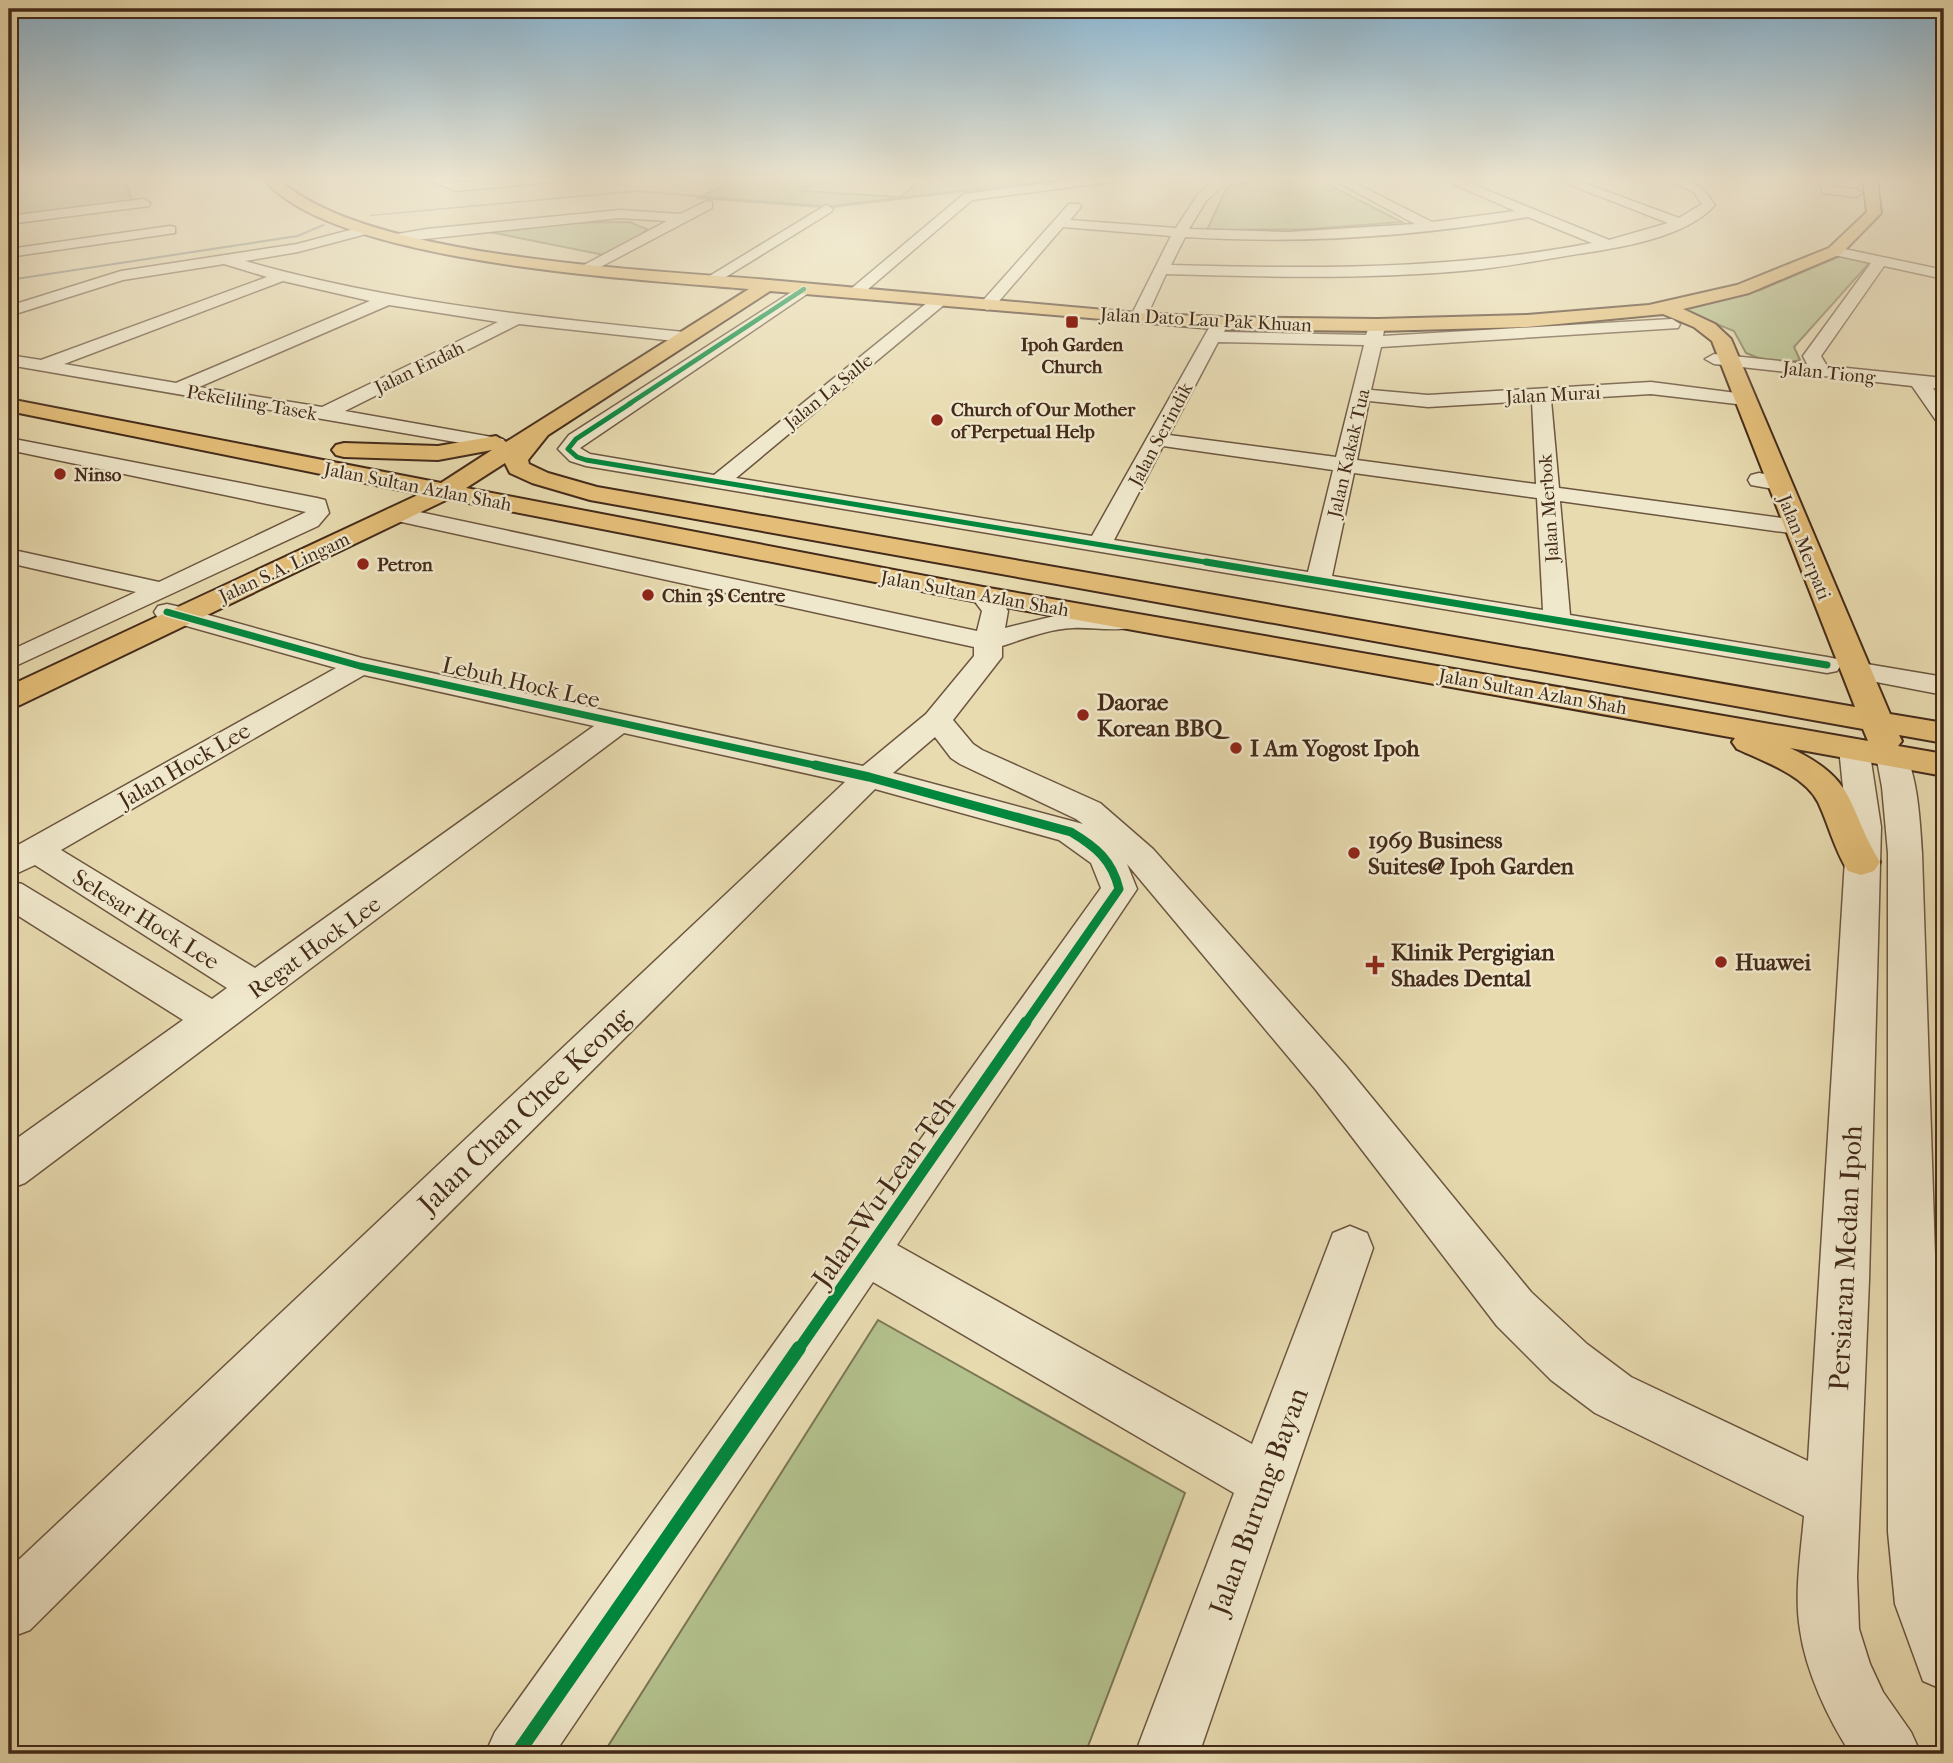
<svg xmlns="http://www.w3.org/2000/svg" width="1953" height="1763" font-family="'IM FELL French Canon',serif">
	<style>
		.green { fill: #b3c18d; stroke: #7b7654; stroke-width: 2 }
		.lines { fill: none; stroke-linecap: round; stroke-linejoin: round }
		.stream { fill: #787f78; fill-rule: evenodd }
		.minor-casing { stroke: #6c5640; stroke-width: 3 }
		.major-casing { stroke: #432a1a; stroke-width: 4 }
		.minor { fill: #f0e8cc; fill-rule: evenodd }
		.major { fill: #e4be78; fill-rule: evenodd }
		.cycleway-far5-casing { stroke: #f0e8cc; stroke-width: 6 }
		.cycleway-far4-casing { stroke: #f0e8cc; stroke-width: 8 }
		.cycleway-far3-casing { stroke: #f0e8cc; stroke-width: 10 }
		.cycleway-far2-casing { stroke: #f0e8cc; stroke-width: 13 }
		.cycleway-far1-casing { stroke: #f0e8cc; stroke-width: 16 }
		.cycleway-casing { stroke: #f0e8cc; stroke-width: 18 }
		.cycleway-far5 { stroke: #00873e; stroke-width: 4.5 }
		.cycleway-far4 { stroke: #00873e; stroke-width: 5 }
		.cycleway-far3 { stroke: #00873e; stroke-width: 7 }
		.cycleway-far2 { stroke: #00873e; stroke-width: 9 }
		.cycleway-far1 { stroke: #00873e; stroke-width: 11 }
		.cycleway { stroke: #00873e; stroke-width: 14 }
		.poi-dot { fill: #8f2418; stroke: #f0e8cc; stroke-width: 2.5 }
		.labels { text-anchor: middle; stroke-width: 5; stroke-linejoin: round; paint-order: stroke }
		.far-street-label { font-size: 19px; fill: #432a1a; stroke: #f0e8cc }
		.far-poi-label { font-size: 19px; font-weight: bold; fill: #432a1a; stroke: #f0e8cc; text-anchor: start }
		.street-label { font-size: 23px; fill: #432a1a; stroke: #f0e8cc }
		.poi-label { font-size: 23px; font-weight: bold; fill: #432a1a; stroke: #f0e8cc; text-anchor: start }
		.near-street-label { font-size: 28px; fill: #432a1a; stroke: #f0e8cc }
	</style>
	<rect width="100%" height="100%" fill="#e8dbb0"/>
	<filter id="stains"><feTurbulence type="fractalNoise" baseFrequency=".00286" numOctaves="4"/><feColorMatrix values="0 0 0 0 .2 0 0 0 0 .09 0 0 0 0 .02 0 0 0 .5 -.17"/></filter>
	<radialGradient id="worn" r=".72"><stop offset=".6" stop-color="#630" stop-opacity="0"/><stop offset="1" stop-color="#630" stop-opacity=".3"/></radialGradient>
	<path class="green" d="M27,178H125L132,201L9,216V184Z
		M736,178H821L801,191L900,197L925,178H1070L824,207L699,198Z
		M1265,178H1315L1402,222L1310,229L1207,230L1227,187Z
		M629,222L647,229L632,243L604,255L480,230L548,223Z
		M1843,255L1872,260L1794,347L1800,360C1783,366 1762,360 1746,353L1734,331L1682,310L1760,290Z
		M878,1320L1185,1493L1085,1754H603Z"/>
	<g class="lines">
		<path class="stream" d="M1068,178H1080L832,208L636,192L371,216L369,215L636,190L832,206Z
			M323,224L326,225L298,237L9,281V279L297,235Z"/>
		<g class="minor-casing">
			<path id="minor" d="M9,178H26L9,186Z
				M424,178H442L457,183L513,178H559L553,182L456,191Z
				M1084,178H1118L1112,182L972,200L860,296H848L846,293L964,194Z
				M1216,178H1231L1206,201L1189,229L1288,232L1415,224L1330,178H1345L1432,222L1515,211L1440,178H1457L1609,240L1668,223L1553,178H1570L1679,218L1702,204L1694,192L1663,178C1691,178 1700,183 1715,205C1690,233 1638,244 1603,250C1563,256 1523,264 1482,269C1377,280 1271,277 1166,274L1146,318L1138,323L1130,318L1171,236L1063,227L993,308L987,310L979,305L1069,204H1079L1081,207L1070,220L1176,228L1197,196ZM1528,217L1592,243C1453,270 1312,269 1171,265L1185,237C1300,244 1415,237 1528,217Z
				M1818,178H1830L1832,187L1856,189L1862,193L1856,197L1823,193Z
				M1912,178H1944V184L1918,182Z
				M144,199L150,203L149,206L9,224V216Z
				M707,201L712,202V208L587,274L582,272L579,269L582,266L667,221L620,218L397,242L390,238L397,234L427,229L620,210L680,214Z
				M826,205L833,209L831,212L716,283L711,285L703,280Z
				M170,226L175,227V233L9,257V249Z
				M365,226L370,227V233L298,252L245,261C388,302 536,317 684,332L693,337L684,342L519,324L345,411L503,439L506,443L503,447L496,449L9,365V355L41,360L267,277L224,264L123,280L9,316V306L121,271L297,244ZM283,281L370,301L176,383L64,364ZM389,305L498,322L322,407L199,387Z
				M1835,247L1944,270V279L1884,266L1821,356L1827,366L1944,378V390L1933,388L1944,404V424L1937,422L1912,386L1714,364L1705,359L1714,354L1807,364L1803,356L1871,263L1830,254L1828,251L1830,248Z
				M804,284L810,286L812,289L810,292L580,448L590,454L714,475L933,298H945L947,301L945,304L736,478L1092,536L1214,319H1226L1228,323L1224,332L1366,335L1371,321L1377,320L1385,325L1383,336L1672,319L1680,324L1678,328L1381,347L1371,390L1428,395L1651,382L1752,395L1755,399L1745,405L1651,394L1551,400L1559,488L1797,520L1805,522L1809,527L1805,532L1797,534L1560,501L1570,615L1827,657L1837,659L1841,665L1837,671L1827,673L586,466L570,461L558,449L569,435ZM1218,342L1364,345L1336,457L1169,435ZM1369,401L1428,407L1532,401L1536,484L1357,460ZM1163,446L1333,470L1308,572L1114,540ZM1354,473L1537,498L1543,610L1332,576Z
				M9,438L317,498L325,500L329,513L318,526L9,669V651L136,592L9,563V549L159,582L306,512L9,450Z
				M1759,473L1787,478L1790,483L1787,488L1779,490L1751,485L1748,480L1751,475Z
				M396,507L977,631L982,611L970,595L974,590C992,585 998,597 1008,611L1005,628L1071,612L1134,615L1138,621L1134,627C1114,632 1093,627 1073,628C1048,629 1024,639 1002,646V657L953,720L973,744L982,750L1100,803L1153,849L1346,1066L1531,1292L1587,1344L1631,1377L1808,1461L1847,827L1839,748L1843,741L1854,739L1865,741L1869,748L1881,827L1869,1280L1857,1577L1859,1629L1870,1664L1883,1692L1911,1732L1921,1754H1851C1828,1719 1806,1672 1800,1630C1794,1594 1801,1552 1804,1516L1595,1413L1551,1380L1497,1326L1316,1090L1127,864L1137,889L1131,898L897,1245L1252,1444L1333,1233L1350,1226L1367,1233L1373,1248L1199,1754H1135L1234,1493L873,1282L554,1754H485L495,1732L1101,888L1091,863L1059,840L875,789L30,1630L9,1638V1569L845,782L624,733L25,1183L9,1189V1144L183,1020L9,910V881L22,884L212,999L227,988L35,865L9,877V850L336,668L158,618L154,612L158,606L167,604L176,606L362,658L863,766L926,714L974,656V647L388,519L384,514L388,509ZM364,675L594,726L255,968L61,850ZM935,737L951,758L960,764L1076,819L1083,824L893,773Z
				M1855,662L1944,677V695L1845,676L1841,670L1845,664Z
				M1891,746L1902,748C1918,773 1920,823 1922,853L1944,1533V1690L1923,1681L1895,1604L1888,1532V853L1882,787L1876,755L1880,748Z"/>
		</g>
		<g class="major-casing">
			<path id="major" d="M263,178H278C360,259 651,270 769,280C892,291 1015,302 1138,313L1220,317L1377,319L1527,315L1649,305L1737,285L1829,248L1867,212L1863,178H1877L1881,213L1841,254L1749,293L1683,309L1715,324L1731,339L1890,714L1944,723V743L1899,735L1902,741L1898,746L1944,754V776L1790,748C1859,780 1846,807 1880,862L1874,871L1861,875L1848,871C1834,849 1829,825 1818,802C1804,775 1763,761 1737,749L1732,742L1735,738L983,603L448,499L20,705L9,708V686L420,494L9,411V399L441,483L492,450L438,460L344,457L336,455L332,450L336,445L344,443L438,446L496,436L506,442L749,289C640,279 331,264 263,178ZM770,291L1220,329L1377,331L1527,327L1663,314L1694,327L1712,341L1855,707L597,487L548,473L529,464L528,460L548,435ZM505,463L510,473L532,483L590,500L1863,729L1868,741L983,587L466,488Z"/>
		</g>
		<use href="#minor" class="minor"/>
		<use href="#major" class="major"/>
		<g class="cycleway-far5-casing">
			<path id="cycleway-far5" d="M629,404L804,289"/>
		</g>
		<g class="cycleway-far4-casing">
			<path id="cycleway-far4" d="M631,403L576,439L568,449L577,457L586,460L1217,564"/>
		</g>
		<g class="cycleway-far3-casing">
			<path id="cycleway-far3" d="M1206,562L1827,665
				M167,612L360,666L823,767"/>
		</g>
		<g class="cycleway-far2-casing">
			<path id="cycleway-far2" d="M815,765L869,777L1071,832C1096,847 1112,860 1119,889L1025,1024"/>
		</g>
		<g class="cycleway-far1-casing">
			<path id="cycleway-far1" d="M798,1350L1026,1022"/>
		</g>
		<g class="cycleway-casing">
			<path id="cycleway" d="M517,1754L799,1348"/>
		</g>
		<use href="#cycleway-far5" class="cycleway-far5"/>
		<use href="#cycleway-far4" class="cycleway-far4"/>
		<use href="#cycleway-far3" class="cycleway-far3"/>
		<use href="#cycleway-far2" class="cycleway-far2"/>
		<use href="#cycleway-far1" class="cycleway-far1"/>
		<use href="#cycleway" class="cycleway"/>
	</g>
	<linearGradient id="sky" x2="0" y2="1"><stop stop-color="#89b6d4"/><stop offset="0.42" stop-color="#f5efdb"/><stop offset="1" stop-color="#f5efdb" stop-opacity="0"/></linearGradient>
	<rect width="1953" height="425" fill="url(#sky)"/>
	<g class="poi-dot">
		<rect x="1065" y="315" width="14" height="14" rx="3.5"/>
		<circle cx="937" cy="420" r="7"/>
		<circle cx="60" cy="474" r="7"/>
		<circle cx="363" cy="564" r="7"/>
		<circle cx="648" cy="595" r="7"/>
		<circle cx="1083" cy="715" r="7"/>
		<circle cx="1236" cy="748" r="7"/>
		<circle cx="1354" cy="853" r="7"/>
		<circle cx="1721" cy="962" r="7"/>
		<path d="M1371.5 954.5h7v7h7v7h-7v7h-7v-7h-7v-7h7z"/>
	</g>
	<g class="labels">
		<g class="far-street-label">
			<text transform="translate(1206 319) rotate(3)" y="7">Jalan Dato Lau Pak Khuan</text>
			<text transform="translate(419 367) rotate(-26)" y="7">Jalan Endah</text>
			<text transform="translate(1829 372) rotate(6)" y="7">Jalan Tiong</text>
			<text transform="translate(828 391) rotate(-39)" y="7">Jalan La Salle</text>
			<text transform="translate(1553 394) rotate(-3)" y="7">Jalan Murai</text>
			<text transform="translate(252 402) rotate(10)" y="7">Pekeliling Tasek</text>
			<text transform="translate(1160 434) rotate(-62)" y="7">Jalan Serindik</text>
			<text transform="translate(1348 453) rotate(-77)" y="7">Jalan Kakak Tua</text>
			<text transform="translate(418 486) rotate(11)" y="7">Jalan Sultan Azlan Shah</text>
			<text transform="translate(1548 508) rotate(-94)" y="7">Jalan Merbok</text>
			<text transform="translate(1805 547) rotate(68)" y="7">Jalan Merpati</text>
			<text transform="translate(284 567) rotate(-25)" y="7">Jalan S.A. Lingam</text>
			<text transform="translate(975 593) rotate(10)" y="7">Jalan Sultan Azlan Shah</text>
			<text transform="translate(1533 691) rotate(10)" y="7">Jalan Sultan Azlan Shah</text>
		</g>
		<g class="far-poi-label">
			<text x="1072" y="351" text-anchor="middle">Ipoh Garden<tspan x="1072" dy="22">Church</tspan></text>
			<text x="951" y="416">Church of Our Mother<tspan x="951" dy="22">of Perpetual Help</tspan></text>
			<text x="74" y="481">Ninso</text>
			<text x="377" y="571">Petron</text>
			<text x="662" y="602">Chin 3S Centre</text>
		</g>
		<g class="street-label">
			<text transform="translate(521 682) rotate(13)" y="8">Lebuh Hock Lee</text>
			<text transform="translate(184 765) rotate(-30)" y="8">Jalan Hock Lee</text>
			<text transform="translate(146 919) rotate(32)" y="8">Selesar Hock Lee</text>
			<text transform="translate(314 947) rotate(-36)" y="8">Regat Hock Lee</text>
		</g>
		<g class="poi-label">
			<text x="1097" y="710">Daorae<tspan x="1097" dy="26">Korean BBQ</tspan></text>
			<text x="1250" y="756">I Am Yogost Ipoh</text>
			<text x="1368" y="848">1969 Business<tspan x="1368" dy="26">Suites@ Ipoh Garden</tspan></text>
			<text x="1391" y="960">Klinik Pergigian<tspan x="1391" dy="26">Shades Dental</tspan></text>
			<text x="1735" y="970">Huawei</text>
		</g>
		<g class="near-street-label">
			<text transform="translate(524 1110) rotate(-44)" y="10">Jalan Chan Chee Keong</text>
			<text transform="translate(883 1191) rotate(-55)" y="10">Jalan Wu Lean Teh</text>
			<text transform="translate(1845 1258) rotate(-87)" y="10">Persiaran Medan Ipoh</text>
			<text transform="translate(1258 1501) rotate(-70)" y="10">Jalan Burung Bayan</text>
		</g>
	</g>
	<rect width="1953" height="1763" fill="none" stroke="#e8dbb0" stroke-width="35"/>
	<rect x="10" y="10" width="1932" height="1742" fill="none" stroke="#432a1a" stroke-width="3.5"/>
	<rect x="18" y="18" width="1918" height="1728" fill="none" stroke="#432a1a" stroke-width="2"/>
	<rect width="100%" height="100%" filter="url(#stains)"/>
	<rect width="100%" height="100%" fill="url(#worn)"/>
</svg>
